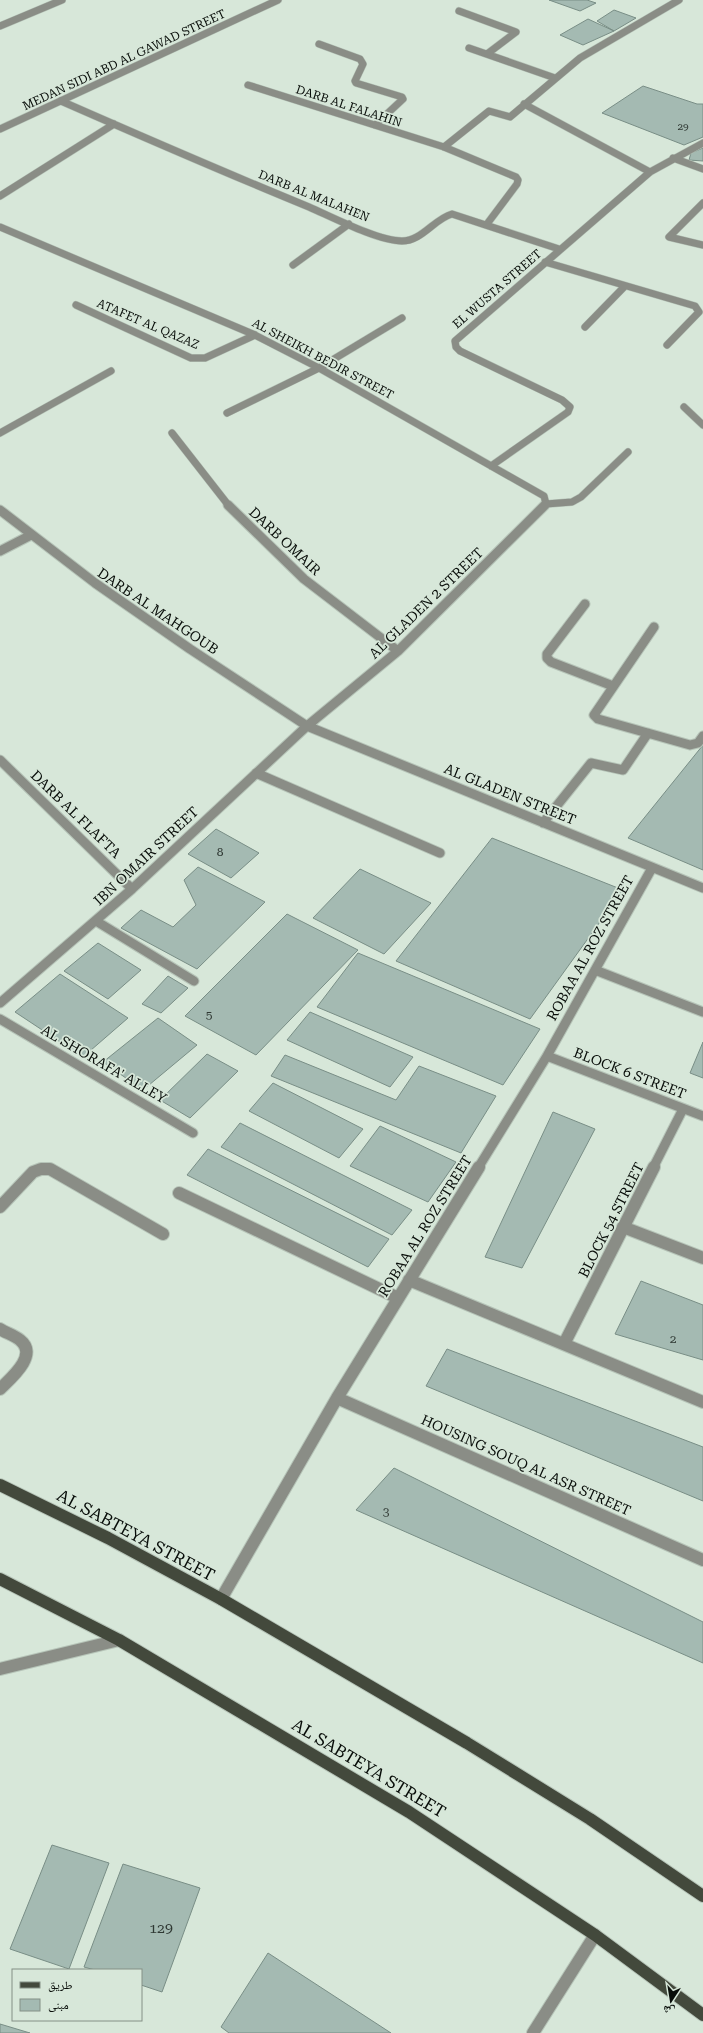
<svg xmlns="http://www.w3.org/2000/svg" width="703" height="2033" font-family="'Roboto Serif','Noto Naskh Arabic',serif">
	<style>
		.building { fill: #a4bab2; stroke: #798e86 }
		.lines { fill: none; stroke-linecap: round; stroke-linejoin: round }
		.minor-far2-casing { stroke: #b6c4b8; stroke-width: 8 }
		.minor-far1-casing { stroke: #b6c4b8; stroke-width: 11 }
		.minor-casing { stroke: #b6c4b8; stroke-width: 14 }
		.tertiary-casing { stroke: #b6c4b8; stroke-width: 8 }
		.primary-casing { stroke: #b6c4b8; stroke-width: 14 }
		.minor-far2 { stroke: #8a8d86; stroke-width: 7 }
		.minor-far1 { stroke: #8a8d86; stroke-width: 9 }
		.minor { stroke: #8a8d86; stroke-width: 12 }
		.tertiary { stroke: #8a8d86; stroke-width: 7 }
		.primary { stroke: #43493c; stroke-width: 12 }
		.labels { text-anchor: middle; stroke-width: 3.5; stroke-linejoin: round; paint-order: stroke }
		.far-number-label { font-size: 10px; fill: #2f3833 }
		.far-street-label { font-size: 12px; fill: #080d09; stroke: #d7e7d9 }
		.number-label { font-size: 12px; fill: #2f3833 }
		.street-label { font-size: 14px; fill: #080d09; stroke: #d7e7d9 }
		.near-number-label { font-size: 14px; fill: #2f3833 }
		.near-street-label { font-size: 17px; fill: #080d09; stroke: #d7e7d9 }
	</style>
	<rect width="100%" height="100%" fill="#d7e7d9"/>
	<path class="building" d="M549,0H587L596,3L580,11Z
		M614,10L636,18L614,31L597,21Z
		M588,19L614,31L583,45L560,35Z
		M643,86L697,104H703V137L684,145L602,113Z
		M703,148V161L689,160L691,153Z
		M703,745V870L628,838Z
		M216,829L259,853L231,878L188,854Z
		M492,838L623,890L530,1019L396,961Z
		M198,867L265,902L197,969L121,928L141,910L173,927L196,905L184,880Z
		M360,869L431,903L384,954L313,918Z
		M287,914L358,950L256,1055L185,1016Z
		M98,943L141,970L108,999L64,971Z
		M358,953L540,1029L503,1085L317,1007Z
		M60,974L128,1018L83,1057L15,1012Z
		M168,976L188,988L161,1013L142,1004Z
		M310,1012L413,1057L390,1087L287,1040Z
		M158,1018L197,1045L143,1090L103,1062Z
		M703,1042V1078L690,1073Z
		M207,1054L238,1071L190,1118L160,1100Z
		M285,1055L396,1100L419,1066L496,1096L461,1153L271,1076Z
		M273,1083L363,1129L339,1158L249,1111Z
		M553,1112L595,1129L522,1268L485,1257Z
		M240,1123L412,1210L392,1235L221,1147Z
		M380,1126L456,1162L428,1202L350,1166Z
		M208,1149L389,1239L368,1267L187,1175Z
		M641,1281L703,1305V1360L615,1334Z
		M447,1349L703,1447V1501L426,1386Z
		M394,1468L703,1622V1663L356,1510Z
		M52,1845L109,1863L69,1969L10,1949Z
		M123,1864L200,1888L162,1992L141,1985V1970H95L84,1967Z
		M268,1953L391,2033H229L221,2027Z
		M0,2024L30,2033H0Z"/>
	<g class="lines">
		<g class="minor-far2-casing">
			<path id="minor-far2" d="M459,11L516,32L487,54
				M319,44L360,59L363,64L355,81L356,83L402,97L403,99L375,125
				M469,48L555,78
				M248,85L444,147L516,177L518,180L517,184L487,224
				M61,101C143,137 226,173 309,207C332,217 378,241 402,241C422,241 434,219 452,214L559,249
				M524,104L650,172
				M444,147L489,111L510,117L580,58L679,0
				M673,158L703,169
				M0,196L114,124
				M703,203L669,237L703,245
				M0,227L255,335L319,368L544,496L546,504L544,506
				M545,262L695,306L699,312L667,345
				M293,265L349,224
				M76,305L191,358H205L255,335
				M585,327L625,286
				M684,407L703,425
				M227,413L319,368L402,318
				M0,433L111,371
				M172,433L229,506
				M491,466L568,412L570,407L562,400L460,351L456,347L455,341L650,172L703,143
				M546,504L572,502L581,497L628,452"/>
		</g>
		<g class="minor-far1-casing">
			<path id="minor-far1" d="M228,505L304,579L398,651
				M0,510L95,583L190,649L307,726L703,888
				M0,551L31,535
				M585,604L547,654V658L551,662L613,686
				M654,627L594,715L598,719L690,745L698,743L703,736
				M0,760L132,889
				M256,773L440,853
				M543,823L591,763L623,770L648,733
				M96,921L194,981
				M595,970L703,1012
				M0,1003L132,889L307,726L398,651L545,505
				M0,1019L193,1133
				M547,1056L703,1116
				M478,1168L547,1056L652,868
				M653,1168L683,1109"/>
		</g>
		<g class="minor-casing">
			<path id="minor" d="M179,1193L398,1298
				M0,1207L33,1172L41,1169H50L163,1234
				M623,1227L703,1258
				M409,1280L703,1402
				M0,1329C6,1333 14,1335 20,1340C39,1355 11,1378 0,1389
				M564,1344L654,1167
				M337,1398L703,1560
				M221,1599L337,1398L479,1167
				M0,1669L119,1640
				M533,2033L595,1935"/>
		</g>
		<g class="tertiary-casing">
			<path id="tertiary" d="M0,26L62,0
				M0,129L278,0"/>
		</g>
		<g class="primary-casing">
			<path id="primary" d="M0,1485L108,1538L221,1599L467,1743L590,1819L703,1896
				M0,1579L119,1640L409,1812L595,1935L703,2015"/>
		</g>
		<use href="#minor-far2" class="minor-far2"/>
		<use href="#minor-far1" class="minor-far1"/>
		<use href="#minor" class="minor"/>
		<use href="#tertiary" class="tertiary"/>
		<use href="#primary" class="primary"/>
	</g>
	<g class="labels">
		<g class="far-number-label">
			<text x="683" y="130">29</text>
		</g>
		<g class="far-street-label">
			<text transform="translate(124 60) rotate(-25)" y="4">MEDAN SIDI ABD AL GAWAD STREET</text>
			<text transform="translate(349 106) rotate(18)" y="4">DARB AL FALAHIN</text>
			<text transform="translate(314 196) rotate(22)" y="4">DARB AL MALAHEN</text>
			<text transform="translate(497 289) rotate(-41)" y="4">EL WUSTA STREET</text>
			<text transform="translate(148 324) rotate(23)" y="4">ATAFET AL QAZAZ</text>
			<text transform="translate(323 359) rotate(28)" y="4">AL SHEIKH BEDIR STREET</text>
		</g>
		<g class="number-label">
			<text x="220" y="856">8</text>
			<text x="209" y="1019">5</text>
			<text x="673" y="1343">2</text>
			<text x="386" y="1516">3</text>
		</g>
		<g class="street-label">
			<text transform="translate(285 541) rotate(43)" y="5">DARB OMAIR</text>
			<text transform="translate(426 603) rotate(-44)" y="5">AL GLADEN 2 STREET</text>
			<text transform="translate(158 611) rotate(34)" y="5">DARB AL MAHGOUB</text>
			<text transform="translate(510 794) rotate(22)" y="5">AL GLADEN STREET</text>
			<text transform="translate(76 814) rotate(44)" y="5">DARB AL FLAFTA</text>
			<text transform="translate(146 856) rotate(-43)" y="5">IBN OMAIR STREET</text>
			<text transform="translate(590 948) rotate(-61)" y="5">ROBAA AL ROZ STREET</text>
			<text transform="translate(104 1064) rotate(30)" y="5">AL SHORAFA' ALLEY</text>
			<text transform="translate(630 1073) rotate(21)" y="5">BLOCK 6 STREET</text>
			<text transform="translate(611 1220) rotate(-63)" y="5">BLOCK 54 STREET</text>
			<text transform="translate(425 1226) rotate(-58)" y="5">ROBAA AL ROZ STREET</text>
			<text transform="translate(526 1465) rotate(24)" y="5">HOUSING SOUQ AL ASR STREET</text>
		</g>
		<g class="near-number-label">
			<text x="161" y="1933">129</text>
		</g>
		<g class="near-street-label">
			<text transform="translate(136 1535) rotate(28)" y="6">AL SABTEYA STREET</text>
			<text transform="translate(369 1768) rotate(31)" y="6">AL SABTEYA STREET</text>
		</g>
	</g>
	<rect x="12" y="1969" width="130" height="52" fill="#d7e7d9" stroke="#849086"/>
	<rect x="20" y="1982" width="20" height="6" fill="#43493c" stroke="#849086"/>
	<text x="48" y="1989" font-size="12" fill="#080d09">طريق</text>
	<rect x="20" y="1999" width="20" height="12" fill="#a4bab2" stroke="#849086"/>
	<text x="48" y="2009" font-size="12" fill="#080d09">مبنى</text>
	<g transform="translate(671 2001) rotate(192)" stroke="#d7e7d9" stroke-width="3" paint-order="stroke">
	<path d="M0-3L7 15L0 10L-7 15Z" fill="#080d09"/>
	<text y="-6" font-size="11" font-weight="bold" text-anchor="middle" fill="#080d09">ش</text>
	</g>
</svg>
